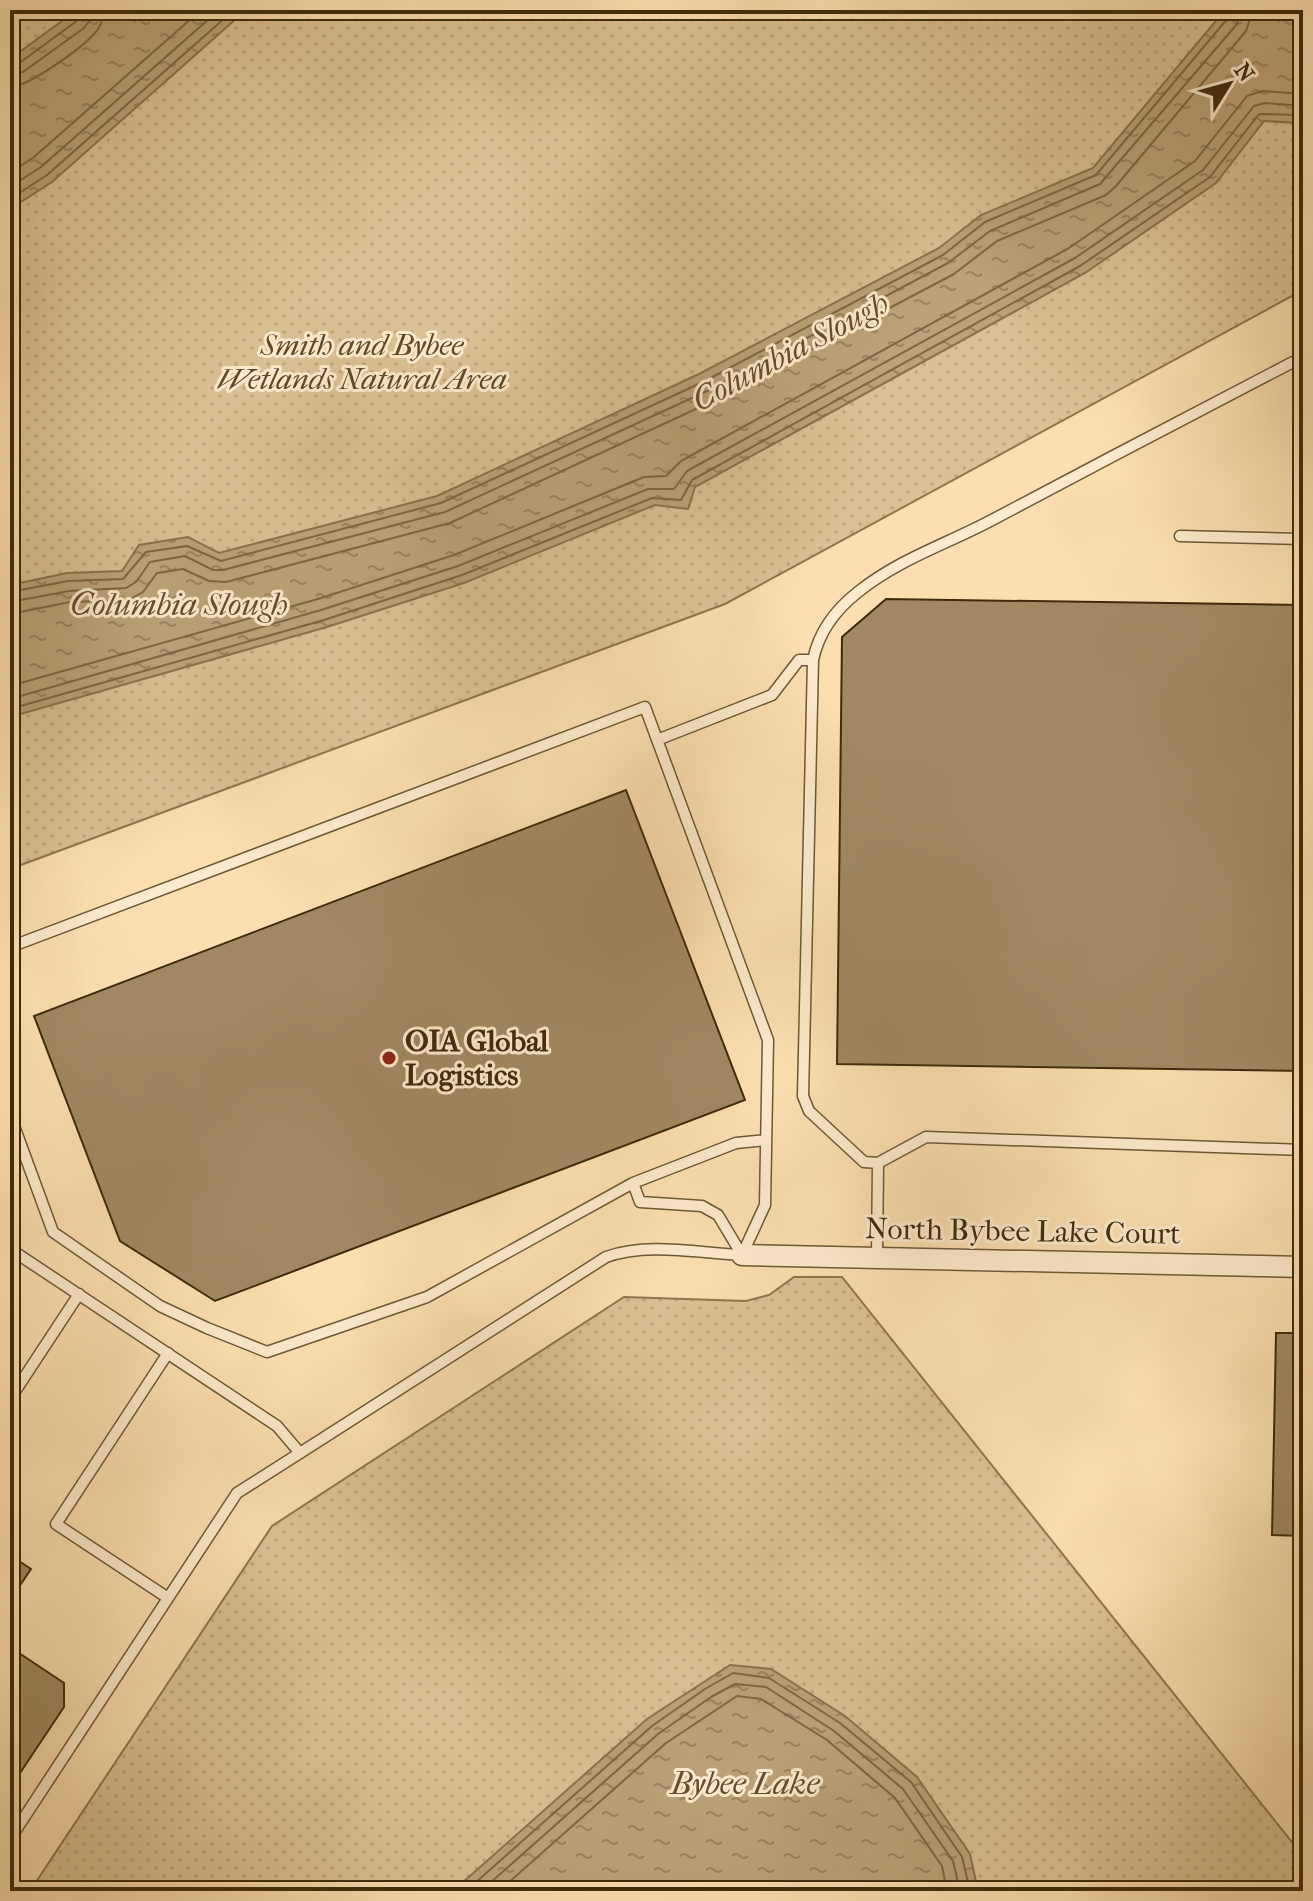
<svg xmlns="http://www.w3.org/2000/svg" width="1313" height="1901" font-family="'IM FELL French Canon',serif">
	<style>
		.park { fill: url(#park-dots); stroke: #8e7650; stroke-width: 2 }
		.water { fill: url(#water-ripples); stroke: #8a724d; stroke-width: 2 }
		.lines { fill: none; stroke-linecap: round; stroke-linejoin: round }
		.shore { stroke: #7e6642; stroke-width: 2 }
		.building { fill: #a18862; stroke: #3f2b0c; stroke-width: 2 }
		.service-casing { stroke: #6e5835; stroke-width: 13 }
		.minor-casing { stroke: #6e5835; stroke-width: 23 }
		.service { stroke: #fdeacc; stroke-width: 10 }
		.minor { stroke: #fdeacc; stroke-width: 20 }
		.poi-dot { fill: #8f2418; stroke: #fdeacc; stroke-width: 3 }
		.labels { text-anchor: middle; stroke-width: 6; stroke-linejoin: round; paint-order: stroke }
		.park-label { font-size: 30px; font-style: italic; fill: #5e4927; stroke: #fdeacc }
		.poi-label { font-size: 30px; font-weight: bold; fill: #3f2b0c; stroke: #fdeacc; text-anchor: start }
		.street-label { font-size: 30px; fill: #3f2b0c; stroke: #fdeacc }
		.water-label { font-size: 32px; font-style: italic; fill: #644e2d; stroke: #fdeacc }
	</style>
	<defs>
		<pattern id="park-dots" width="8" height="8" patternUnits="userSpaceOnUse" patternTransform="scale(2)"><rect width="8" height="8" fill="#dcc095"/><path d="M2 2h.1M6 6h.1" fill="none" stroke="#bea57f" stroke-width="1.8" stroke-linecap="round"/></pattern>
		<pattern id="water-ripples" width="26" height="14" patternUnits="userSpaceOnUse" patternTransform="scale(2)"><rect width="26" height="14" fill="#bca179"/><path d="M2 4q2-2 4 0t4 0M15 11q2-2 4 0t4 0" fill="none" stroke="#9a8362"/></pattern>
	</defs>
	<rect width="100%" height="100%" fill="#fcdeb1"/>
	<filter id="stains"><feTurbulence type="fractalNoise" baseFrequency=".0025" numOctaves="4"/><feColorMatrix values="0 0 0 0 .2 0 0 0 0 .09 0 0 0 0 .02 0 0 0 .5 -.17"/></filter>
	<radialGradient id="worn" r=".72"><stop offset=".6" stop-color="#630" stop-opacity="0"/><stop offset="1" stop-color="#630" stop-opacity=".3"/></radialGradient>
	<path class="park" d="M10,10H1303V281L1292,296L725,604L10,869Z
		M794,1277H842L1303,1856V1891H30L272,1526L624,1297L746,1301L769,1295Z"/>
	<path class="water" d="M77,10H246L52,182L10,209V59Z
		M1225,10H1303V127L1296,123L1264,121L1216,183L1085,273L695,487L688,509L655,505L464,583L327,627L10,717V585L67,573L122,571L139,545L188,537L219,553L437,496L699,374L939,248L981,215L1093,168Z
		M730,1665L771,1669L845,1716L917,1777L970,1854L978,1891H453L647,1719Z"/>
	<g class="lines">
		<path class="shore" d="M10,65L18,64L78,20L81,10
			M10,75L23,72L84,28L90,20L91,10
			M10,87C28,87 82,48 95,33C101,27 103,19 103,10
			M10,173L34,157L201,10
			M10,187L41,167L219,10
			M10,199L47,175L234,10
			M10,592L68,581L123,579L146,552L187,546L221,561L441,503L703,382L943,255L985,222L1096,175L1228,18L1230,10
			M10,602L69,591L126,588L136,582L150,562L185,556L213,570H223L445,512L707,391L948,263L990,231L1100,184L1237,24L1241,10
			M10,614L70,602L129,600L143,592L157,573L183,569L209,581L226,582L450,523L713,401L954,274L997,241L1106,195L1116,186L1246,31L1253,10
			M10,686L318,599L454,555L644,477L666,476L681,461L1069,248L1195,161L1247,96L1262,91L1303,94
			M10,699L321,610L458,566L648,489H674L687,471L1075,258L1203,170L1254,106L1265,103L1303,106
			M10,709L324,620L462,575L652,498L681,500L692,480L1080,266L1210,177L1259,114L1297,115L1303,118
			M466,1891L652,1726L705,1689L733,1673L769,1678L840,1723L911,1782L962,1857L970,1891
			M481,1891L658,1734L711,1697L735,1684L766,1687L834,1731L903,1789L953,1861L960,1891
			M499,1891L666,1743L737,1696L761,1699L827,1740L895,1798L942,1866L947,1891"/>
	</g>
	<path class="building" d="M886,599L1303,605V1071L837,1064L842,637Z
		M626,790L745,1100L215,1301L120,1241L34,1016Z
		M1276,1333H1303V1536L1272,1535Z
		M10,1555L31,1569L10,1600Z
		M10,1647L64,1683V1707L10,1788Z"/>
	<g class="lines">
		<g class="service-casing">
			<path id="service" d="M1303,367L1293,362C1193,414 1092,467 992,520C947,544 899,559 858,592C835,610 819,631 813,660L803,1096L809,1111L864,1162L878,1163L926,1137L1303,1150
				M1180,536L1303,539
				M657,740L772,695L799,660H813
				M10,947L645,707L768,1040L765,1205L742,1255
				M10,1115L53,1232L160,1306L207,1328L267,1352L427,1297L633,1183L736,1143L766,1140
				M633,1183L640,1202L702,1206L718,1215L742,1255
				M10,1249L277,1426L300,1453L606,1257C647,1242 698,1253 742,1255
				M877,1258L878,1163
				M10,1399L79,1294
				M168,1598L56,1524L168,1353
				M10,1839L237,1493L300,1453"/>
		</g>
		<g class="minor-casing">
			<path id="minor" d="M742,1255L1303,1267"/>
		</g>
		<use href="#service" class="service"/>
		<use href="#minor" class="minor"/>
	</g>
	<circle class="poi-dot" cx="389" cy="1058" r="8"/>
	<g class="labels">
		<g class="park-label">
			<text x="362" y="355">Smith and Bybee<tspan x="362" dy="34">Wetlands Natural Area</tspan></text>
		</g>
		<g class="poi-label">
			<text x="405" y="1051">OIA Global<tspan x="405" dy="34">Logistics</tspan></text>
		</g>
		<g class="street-label">
			<text transform="translate(1023 1231) rotate(1)" y="10">North Bybee Lake Court</text>
		</g>
		<g class="water-label">
			<text transform="translate(790 351) rotate(-28)" y="11">Columbia Slough</text>
			<text x="179" y="615">Columbia Slough</text>
			<text x="745" y="1794">Bybee Lake</text>
		</g>
	</g>
	<rect width="1313" height="1901" fill="none" stroke="#fcdeb1" stroke-width="40"/>
	<rect x="12" y="12" width="1289" height="1877" fill="none" stroke="#3f2b0c" stroke-width="4"/>
	<rect x="20" y="20" width="1273" height="1861" fill="none" stroke="#3f2b0c" stroke-width="2"/>
	<g transform="translate(1229 84) rotate(53)" stroke="#fdeacc" stroke-width="6" paint-order="stroke">
	<path d="M0-6L14 30L0 20L-14 30Z" fill="#3f2b0c"/>
	<text y="-12" font-size="22" font-weight="bold" text-anchor="middle" fill="#3f2b0c">N</text>
	</g>
	<rect width="100%" height="100%" filter="url(#stains)"/>
	<rect width="100%" height="100%" fill="url(#worn)"/>
</svg>
